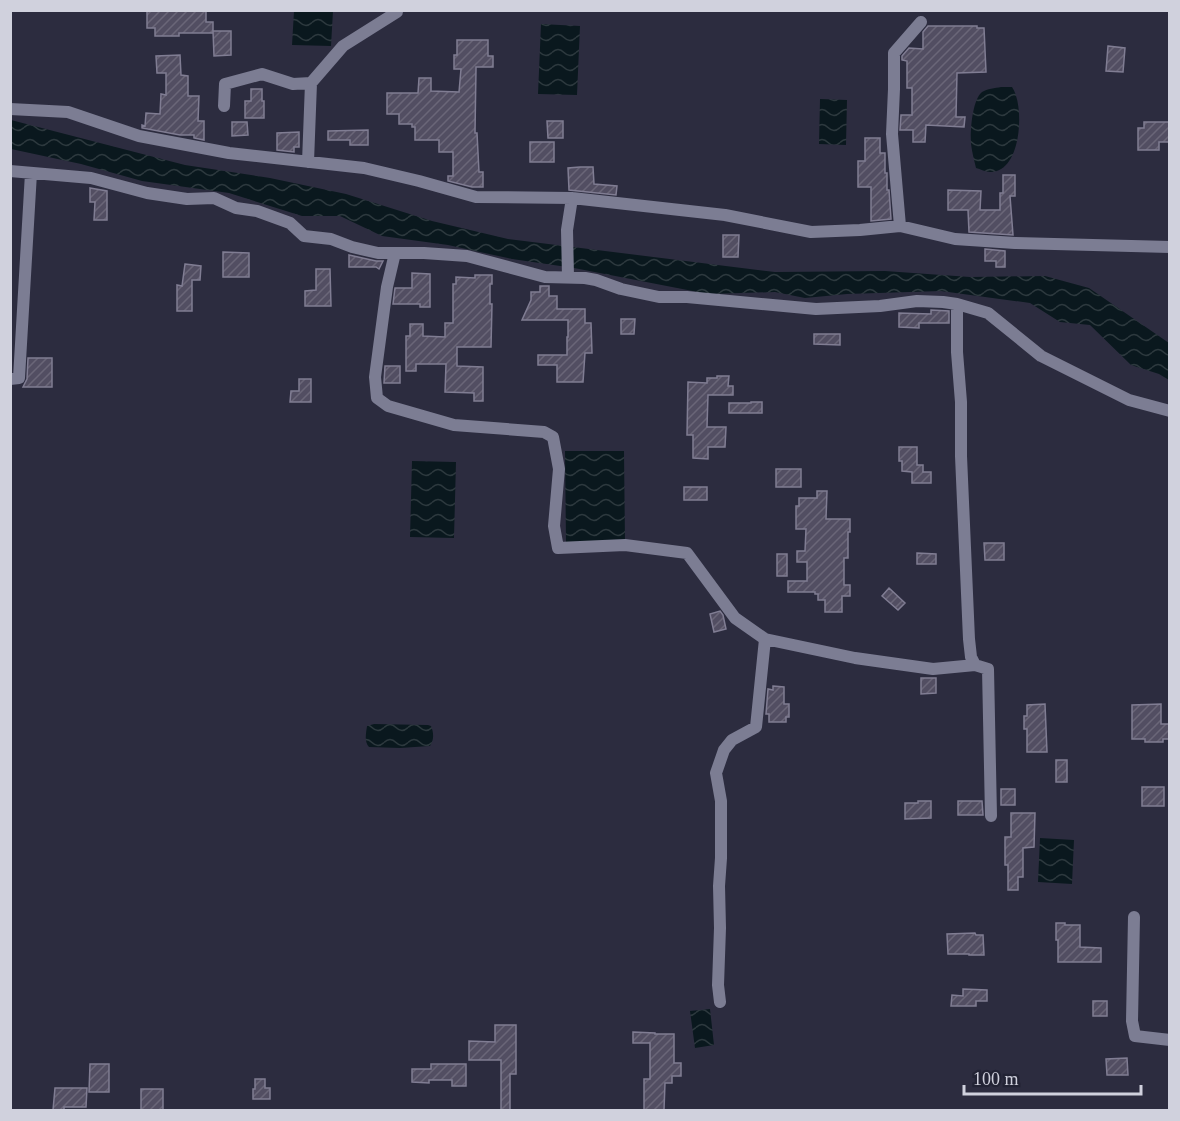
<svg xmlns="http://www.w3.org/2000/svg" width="1180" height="1121" font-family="'Times New Roman',serif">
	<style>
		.water { fill: url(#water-waves) }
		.building { fill: url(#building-hatch); stroke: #807d93; stroke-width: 1.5 }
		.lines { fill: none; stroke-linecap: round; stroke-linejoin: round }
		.minor { stroke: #7c7d93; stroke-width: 12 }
	</style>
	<defs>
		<pattern id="water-waves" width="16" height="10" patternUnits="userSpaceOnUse" patternTransform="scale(1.5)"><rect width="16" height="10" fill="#0a181e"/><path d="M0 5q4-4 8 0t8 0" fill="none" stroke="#2d393e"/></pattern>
		<pattern id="building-hatch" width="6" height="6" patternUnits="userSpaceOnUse" patternTransform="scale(1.5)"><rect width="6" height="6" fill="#524e62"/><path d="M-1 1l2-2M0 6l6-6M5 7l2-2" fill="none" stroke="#6a6678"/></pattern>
	</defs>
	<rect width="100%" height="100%" fill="#2c2c3f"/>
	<path class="water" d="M294,11H333L331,46L292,45Z
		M541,24L580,26L577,95L538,94Z
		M1001,87H1012C1025,105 1022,173 990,172C986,172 980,169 976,168C974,160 972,152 971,144C970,132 972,100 982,92C987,89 995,88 1001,87Z
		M820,99L847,100L846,145L819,144Z
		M11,120L185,165L270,178L346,194L432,221L508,239L775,272L885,271L970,277L1045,276L1089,288L1169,343V380L1159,374L1131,365L1090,325L1060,322L1030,303L941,291L847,294L805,298L775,292L708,294L574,268L512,259L448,245L382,236L340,216H302L229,193L142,181L81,164L11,149Z
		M565,451H624L625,542L566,543Z
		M412,461L456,462L454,538L410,537Z
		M374,724L428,725L431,726C434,733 434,740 430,746L400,748L369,747C364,742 366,733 367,726Z
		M1040,838L1074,840L1072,884L1038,882Z
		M710,1009L714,1045L695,1048L690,1011Z"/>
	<path class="building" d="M147,10H206V22H213V33H179V36H155V28H147Z
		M928,26H977V28H984L986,72L957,73L956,117H965L964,127L926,125L925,142H913V130H900L901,115H912V88H907V61L902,60V56L909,48L923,49V32Z
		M213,31H231V55L214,56Z
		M457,40H488V56H493V67H476V69L475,133H477L479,172H483V187H472L448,181V176H453V152H439V140H415V127H412V124H399V114H387V93H418L419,78H431V91L459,92L461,69H454V55H457Z
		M1108,46L1125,48L1123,72L1106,71Z
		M180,55L181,75L188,76V96H199L198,121H204V140L194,138V135H180L142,128V125L145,126L146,113L160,114L161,94L166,95V73H157L156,56Z
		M251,89H262V101H264V118H245V101H251Z
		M547,121H563V138H548Z
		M232,122H247L248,135L232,136Z
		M1144,122H1170V142H1159V150H1138V128H1144Z
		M368,130V145H350V140H328V131Z
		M299,132V147H294V152L277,150V133Z
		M865,138H880V153H885V173H887V190H889L891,219L871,221V187H858V161H865Z
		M530,142H554V162H530Z
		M580,167H593L594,184L617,186L616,195L569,190L568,168Z
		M1003,175H1015V196H1010L1013,235L969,232L968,210H948V190L981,191L980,210H1000V193H1003Z
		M90,188L107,191V220H94L95,202H90Z
		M723,235H739L738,257H723Z
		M985,249L1005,251V267H996V261H985Z
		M223,252L249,253V277H223Z
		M349,255L376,261H383L379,269L376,267H349Z
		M185,264L201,266L200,280H192V311H177V285L182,286Z
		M316,269H330L331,306H305V291L316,290Z
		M412,273L430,274V307H420V304H393L395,288H412Z
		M475,275H492V284H490V304H492L491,347H457V366L483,367V401H474V393L445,392L446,364H416V371H406V336H410V324H423V336L445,337V323H453V284H456V277L475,278Z
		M540,286H549V296H557V309H585V323H591L592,353H585L583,382H557V365H538V355H567V337H568V320H522L531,300V292H540Z
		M931,310L949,311V323H919V328L899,327V313L931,314Z
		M621,319H635L634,334H621Z
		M814,334H840V345L814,344Z
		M28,358H52V387H23L27,379Z
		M385,366H400V383H384Z
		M717,376H729L728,386H733V395H708L707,427H726L725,447H708V459L693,458V435H687L688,382L707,383V378H717Z
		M299,379H311V402H290L291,391H299Z
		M751,402H762V413H729V403H751Z
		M899,447H917V465H923V472H931V483H912V472L902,471V461H899Z
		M776,469H801V487H776Z
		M684,487H707V500H684Z
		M817,491H827L826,519H850V532H848V558H844V585H850V596H842V612H825V600H818V594H815V592H788V581H807V562H797V551H805L806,529H796V506H799V498H817Z
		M984,543H1004V560H985Z
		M917,553L936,554V564H917Z
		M777,554H787V576H777Z
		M889,588L905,603L898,610L882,596Z
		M720,611L723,615L726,629L714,632L710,614Z
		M921,678H936V693L921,694Z
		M773,686L784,687V704H789V717H786V722H769V714H766L768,689L773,690Z
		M1045,704L1047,752H1027V729H1024V716H1027V705Z
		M1161,704V724H1170V739H1163V742H1145V739H1132V705Z
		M1056,760H1067V782H1056Z
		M1142,787H1164V806H1142Z
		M1001,789H1015V805H1001Z
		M918,801H931V818L905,819V803H918Z
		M958,801H982L983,815H958Z
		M1011,813H1035L1034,847L1023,848V877H1018V890H1008V865H1005V837H1011Z
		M1056,923H1065V925H1080V947L1101,948V962H1058V940H1056Z
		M975,933L976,935H983L984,955H969V954H948L947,934Z
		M963,989L987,990V1001H976V1006H951L952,995L963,996Z
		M1093,1001H1107V1016H1093Z
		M495,1025H516V1074H510V1110H501V1060H469V1041L495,1042Z
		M633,1032L655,1033V1034H674V1063H681V1076H672V1083H665L664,1110H644V1079H650V1043H633Z
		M1127,1058L1128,1075H1107L1106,1059Z
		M90,1064H109V1092H89Z
		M431,1064H466V1086H452V1080H429V1083L412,1082V1069H431Z
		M255,1079H265V1088H270V1099H253V1089H255Z
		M55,1088H87L86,1107H64V1110H53Z
		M141,1089H163V1110H141Z"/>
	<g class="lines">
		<path class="minor" d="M224,106L225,84L262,74L293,84L311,83
			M10,109L68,112L139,136L229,153L364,168L419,181L476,197L572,198L725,215L811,232L860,230L900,226L955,239L1015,243L1170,247
			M308,162L311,83L343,46L397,12V10
			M10,171L91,178L147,193L187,199L214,198L236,208L257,211L290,223L304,236L331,239L352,247L378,253H424L467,256L545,277L585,278L596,280L621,289L659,297H687L816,309L880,306L917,301L943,302L957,304L988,313L1041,356L1129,400L1170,411
			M900,226L892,134L894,89V53L921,22
			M395,253L387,287L375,377L377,398L388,406L454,425L544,432L553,437L559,469L554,526L558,548L625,545L687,553L735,618L765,639L855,658L933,669L975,665
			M568,277L567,230L572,198
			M957,304V352L961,402V456L969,639L971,657L975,665L988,669L991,816
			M10,379L19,378L31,173
			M1134,917L1132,1021L1135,1036L1170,1040
			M720,1002L718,985L720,928L719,886L721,858V801L716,773L724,750L732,740L756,727L765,639"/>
	</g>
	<rect width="1180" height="1121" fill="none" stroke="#d0d1dd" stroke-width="24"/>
	<path d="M964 1085v9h177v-9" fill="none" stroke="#d0d1dd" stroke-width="3"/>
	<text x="973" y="1085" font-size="18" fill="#d0d1dd" stroke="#222334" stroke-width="4.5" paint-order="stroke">100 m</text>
</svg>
